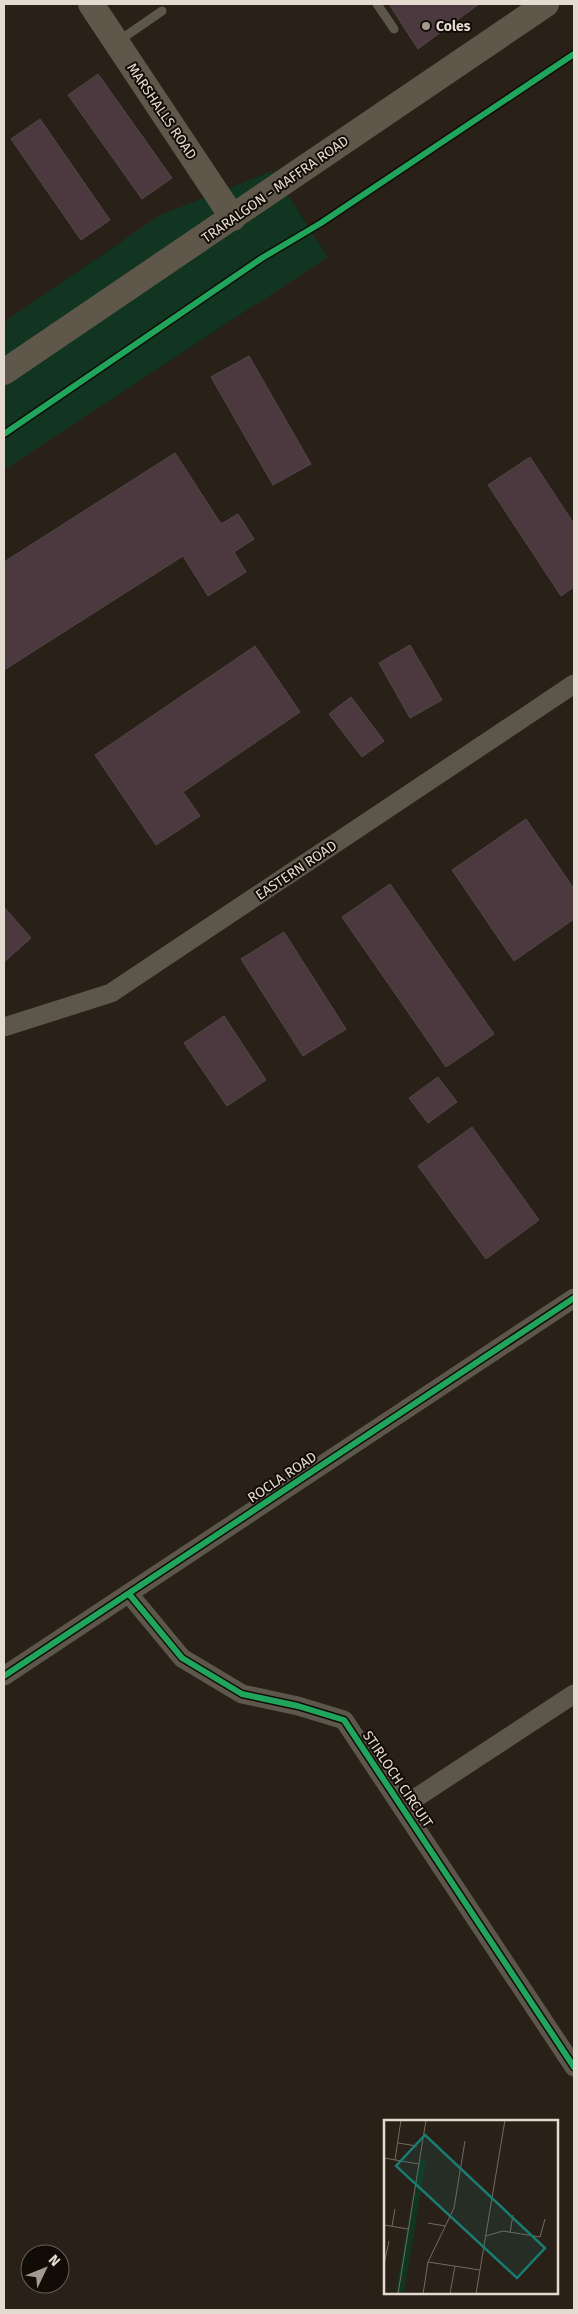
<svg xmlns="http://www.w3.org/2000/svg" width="578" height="2314" font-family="'Fira Sans',sans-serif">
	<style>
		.green { fill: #113521 }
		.building { fill: #4c3940; stroke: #514847 }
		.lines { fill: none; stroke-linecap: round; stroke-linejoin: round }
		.lane { stroke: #5c564b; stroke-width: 9 }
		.street { stroke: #5c564b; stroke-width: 19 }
		.secondary { stroke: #5f5749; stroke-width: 26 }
		.cycleway-casing { stroke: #120c06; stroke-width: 9 }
		.cycleway { stroke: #20a55d; stroke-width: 6 }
		.poi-dot { fill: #a3998f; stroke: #120c06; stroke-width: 2 }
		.labels { text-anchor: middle; stroke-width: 4; stroke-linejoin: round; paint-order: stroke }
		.poi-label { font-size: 14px; font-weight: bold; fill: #e5dad0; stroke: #120c06; text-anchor: start }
		.street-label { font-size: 14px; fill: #e5dad0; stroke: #120c06 }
		.inset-road { fill: none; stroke: #746a61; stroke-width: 1 }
		.view { fill: #1a7b73; fill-opacity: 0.15; stroke: #1a7b73; stroke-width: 2.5 }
		.inset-edge { fill: none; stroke: #e5dad0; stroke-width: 2.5 }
	</style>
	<rect width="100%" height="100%" fill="#292017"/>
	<path class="green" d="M272,171L328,257L4,470V322L160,215Z"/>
	<path class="building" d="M389,4H479L418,49Z
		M98,74L172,178L142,199L68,95Z
		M40,119L110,220L81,240L11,139Z
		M249,356L311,464L273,485L211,377Z
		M175,453L221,524L238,514L254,539L234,552L246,572L208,596L183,556L4,670V562Z
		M530,457L574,524V587L561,596L488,485Z
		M410,645L442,700L410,718L379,663Z
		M255,646L300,712L183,792L200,816L156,845L95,755Z
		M351,697L384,741L362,757L329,714Z
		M526,819L574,889V919L514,961L452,870Z
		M390,884L494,1034L446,1067L342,917Z
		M4,907L31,938L4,962Z
		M284,932L346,1029L303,1056L241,959Z
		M224,1016L266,1080L227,1106L184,1043Z
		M438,1077L457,1102L428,1123L409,1098Z
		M472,1127L539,1220L486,1259L418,1166Z"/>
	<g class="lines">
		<path class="lane" d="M377,4L394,29
			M117,42L162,11"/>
		<path class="street" d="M4,1027L111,993L574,684
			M129,1594L182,1658L242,1694L298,1706L344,1720L574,2067
			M4,1676L574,1298
			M402,1807L574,1694"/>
		<path class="secondary" d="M91,4L233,218
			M4,372L546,4"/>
		<g class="cycleway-casing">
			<path id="cycleway" d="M4,434L262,258L321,223L574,54
				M129,1594L182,1658L242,1694L298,1706L344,1720L574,2067
				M4,1676L574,1298"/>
		</g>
		<use href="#cycleway" class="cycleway"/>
	</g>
	<circle class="poi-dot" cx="426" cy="26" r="5"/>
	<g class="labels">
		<g class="poi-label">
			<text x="436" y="31">Coles</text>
		</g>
		<g class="street-label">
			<text transform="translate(162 111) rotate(56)" y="5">MARSHALLS ROAD</text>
			<text transform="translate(275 189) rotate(-35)" y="5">TRARALGON - MAFFRA ROAD</text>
			<text transform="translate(296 870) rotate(-34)" y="5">EASTERN ROAD</text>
			<text transform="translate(282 1477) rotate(-34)" y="5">ROCLA ROAD</text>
			<text transform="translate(398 1779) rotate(56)" y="5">STIRLOCH CIRCUIT</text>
		</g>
	</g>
	<g transform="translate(384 2120)">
		<rect width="174" height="174" fill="#292017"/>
		<path d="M35,40L42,41L20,173L11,174Z" fill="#113521"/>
		<path class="inset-road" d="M14,23L33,26M0,38L35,44M11,40L17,0M44,103L61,106M0,105L24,109M8,106L11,89M126,113L129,95M102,116L119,111L156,117L161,99M44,142L96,150M0,145L5,121M14,174L42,0M39,174L44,142L70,88L81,21M66,174L71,146M92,174L121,0"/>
		<path class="view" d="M41,15L161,128L133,158L12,46Z"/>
		<rect width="174" height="174" class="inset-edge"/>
	</g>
	<rect width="578" height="2314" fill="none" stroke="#e5dad0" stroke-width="10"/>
	<g transform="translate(45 2269) rotate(47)"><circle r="24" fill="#120c06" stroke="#665e57"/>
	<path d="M0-4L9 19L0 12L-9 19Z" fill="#a3998f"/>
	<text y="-8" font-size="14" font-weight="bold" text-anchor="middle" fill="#e5dad0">N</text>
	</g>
</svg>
